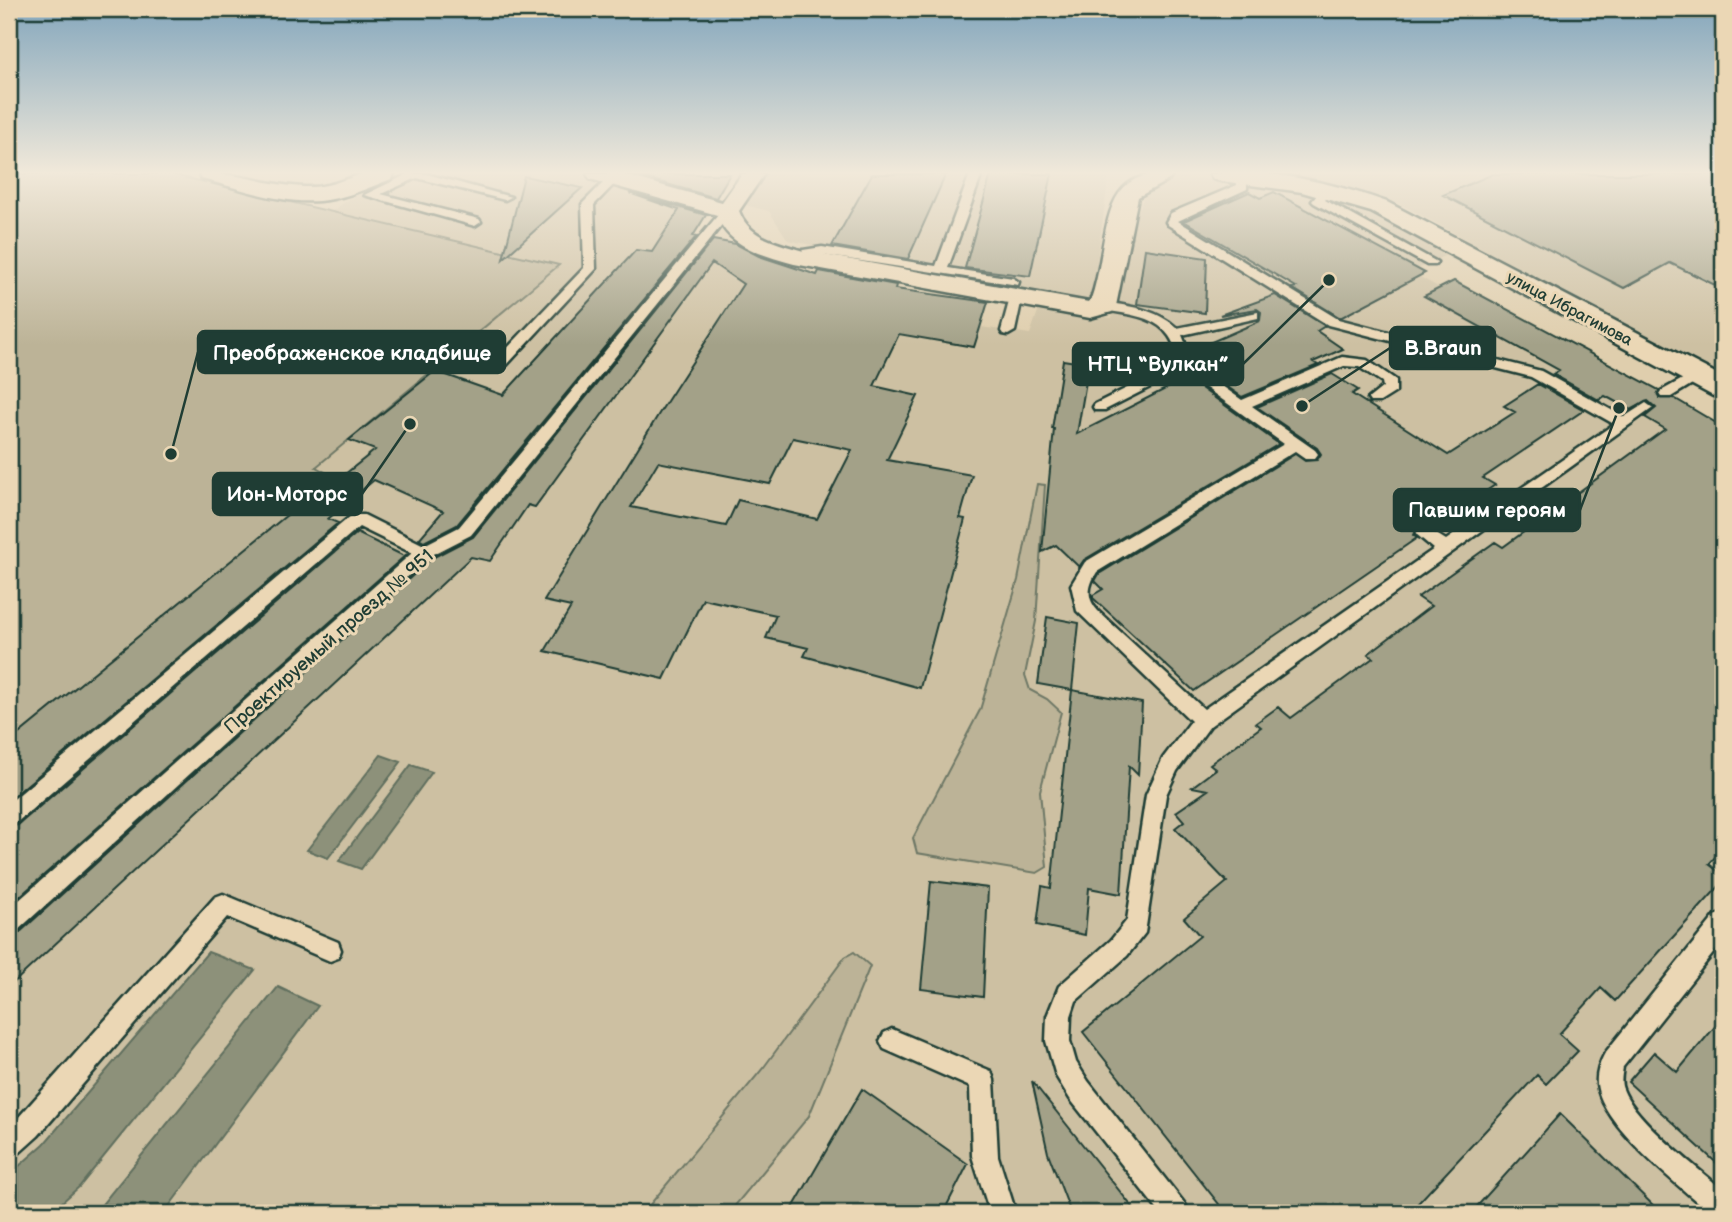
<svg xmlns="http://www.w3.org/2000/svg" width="1732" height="1222" font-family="'Balsamiq Sans',sans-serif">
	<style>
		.built { fill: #cdc0a2 }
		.green { fill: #bcb397; stroke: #6e7866; stroke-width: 2 }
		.water { fill: #8d917a; stroke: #616f5e; stroke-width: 2 }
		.building { fill: #a3a188; stroke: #1f3d34; stroke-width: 2; fill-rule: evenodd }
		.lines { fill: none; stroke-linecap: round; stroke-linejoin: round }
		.lane-casing { stroke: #1f3d34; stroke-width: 5 }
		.street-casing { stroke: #1f3d34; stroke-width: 5 }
		.lane { fill: #ebd7b5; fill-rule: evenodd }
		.street { fill: #ebd7b5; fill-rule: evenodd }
		.labels { text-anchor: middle; stroke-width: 6; stroke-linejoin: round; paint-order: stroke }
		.far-street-label { font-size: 16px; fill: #1f3d34; stroke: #ebd7b5 }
		.street-label { font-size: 19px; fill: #1f3d34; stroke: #ebd7b5 }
		.leader { fill: none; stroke: #1f3d34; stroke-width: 2.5 }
		.callout-dot { fill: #1f3d34; stroke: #ebd7b5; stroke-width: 2.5 }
		.callout { fill: #1f3d34; stroke: #1f3d34; stroke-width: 2.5 }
		.callout-label { font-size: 21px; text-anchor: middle; font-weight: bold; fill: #fff }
	</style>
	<rect width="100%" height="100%" fill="#dfcead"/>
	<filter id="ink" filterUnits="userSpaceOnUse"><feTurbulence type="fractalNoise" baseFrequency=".0143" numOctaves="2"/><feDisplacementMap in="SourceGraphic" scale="14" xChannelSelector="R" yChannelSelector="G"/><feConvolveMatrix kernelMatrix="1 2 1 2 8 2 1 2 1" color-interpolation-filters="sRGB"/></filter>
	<g filter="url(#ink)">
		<path class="built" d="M403,174H578L632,188L627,194L679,210L688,243L694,235L739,245L764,254L803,269L801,274L988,303L981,327L1030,334L1041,303L826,257L830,249L788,240L769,211L745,205L766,174H1109L1090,314L1112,318L1134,222L1144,196L1160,183L1179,177L1272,184L1355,205L1448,254L1411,272L1440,288L1454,281L1723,427V1213H9V742L333,477L316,467L559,265L331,212L351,198Z
			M1285,174H1723V377L1400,204Z"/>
		<path class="green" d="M9,174H170L559,265L316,467L334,477L9,742Z
			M1037,484L1045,485L1036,621L1025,675L1030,690L1047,699L1061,712L1040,791L1047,867L1037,873L917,853L913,838L980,710L1018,580Z
			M854,952L870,966L809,1116L729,1213H643L764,1067L845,957Z"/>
		<path class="water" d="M381,755L401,762L328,858L307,850Z
			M411,765L432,772L361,869L339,861Z
			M208,952L255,970L80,1186L50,1213H9V1175L44,1144Z
			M278,987L318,1006L164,1213H95Z"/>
		<path class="building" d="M645,174H730L716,198L642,177Z
			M872,174H946L908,259L832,246Z
			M991,174H1052L1030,276L965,268Z
			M1493,174H1723V289L1670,263L1624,288L1443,195Z
			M524,176L582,188L503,259Z
			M1249,192L1260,198L1274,192L1425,273L1342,317H1339L1292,288L1296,287L1184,221Z
			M629,193L706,215L693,236L696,237L457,525L424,542L419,539L443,511L374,480L328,519L338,523L9,800V742L309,497L314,499L375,450L349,440L435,371L503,395L636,250L652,252L679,210Z
			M713,240L736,244L759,256L817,275L819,271L896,285L895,289L988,302L974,347L899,334L874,386L918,396L887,460L972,475L960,518L965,519L920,688L804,656L808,648L766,638L776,615L703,599L664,679L545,651L571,607L544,601L660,412L743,284L712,263L535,507L528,505L490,561L471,557L9,987V936L19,933L432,558L473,537ZM793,438L852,450L817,519L738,500L726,526L631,507L658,462L770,484Z
			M1145,249L1207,258L1205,313L1137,304Z
			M1454,281L1659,390V398H1674L1723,427V848L1709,864L1723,875V882L1615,1001L1601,988L1559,1034L1578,1051L1546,1084L1537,1075L1409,1213H1226L1083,1032L1200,936L1184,918L1227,882L1175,828L1184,821L1176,812L1208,790L1192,787L1216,769L1210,764L1261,727L1256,723L1278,707L1291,718L1373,658L1368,654L1431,606L1418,597L1495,542L1503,547L1665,429L1645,417L1656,408L1648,401L1631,410L1605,396L1599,400L1553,374L1559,370L1424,296Z
			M1275,295L1325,326L1317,331L1343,349L1313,362L1318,365L1242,397L1202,369L1208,366L1200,360L1220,351L1209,343L1260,321H1257L1260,320L1261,312L1257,309L1220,315Z
			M1063,360L1089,364L1077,434L1187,378L1279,444L1084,560L1079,567L1056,545L1042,552L1054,429H1052Z
			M1332,374L1358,390L1352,394L1448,455L1515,412L1504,406L1538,384L1584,410L1483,478L1495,485L1432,528L1416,529L1413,535L1417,538L1194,691L1093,598V595L1103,589L1095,581L1099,574L1295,454L1305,461L1317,460L1321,454L1317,448L1257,407Z
			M357,533L404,556L407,554L9,906V827L18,825Z
			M1047,617L1079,623L1072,690L1038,684Z
			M1072,690L1142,703L1138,775L1129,766L1121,894L1089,888L1085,935L1037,925L1042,886L1051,888Z
			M931,881L988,888L983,997L921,989Z
			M1723,1017V1169L1628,1082L1654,1052L1677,1072Z
			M1032,1081L1137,1213H1071L1048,1153Z
			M862,1089L968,1164L943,1213H790Z
			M1560,1114L1661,1213H1471Z"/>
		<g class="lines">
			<g class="lane-casing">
				<path id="lane" d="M408,174H427L511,197L505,200L417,178L381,194L479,219L481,222L475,226L364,195Z
					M970,174H982L948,268L1013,278L1019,282L1018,285L822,255L811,256L803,263L797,259L803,250L822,247L936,266Z
					M1236,174L1247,175V189L1178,221L1338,319L1541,371L1624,417L1646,403L1653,408L1210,726L1177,771L1166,795L1145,933L1127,956L1076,1001L1071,1016L1070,1041L1076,1062L1088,1081L1185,1204L1189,1213H1160L1070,1099L1056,1076L1046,1041L1047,1016L1059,986L1111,940L1127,920L1146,795L1163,758L1191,721L1077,611L1071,585L1085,562L1284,444L1188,375L1164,380L1105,410H1095L1093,407L1095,404L1155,374L1182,368C1177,358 1176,346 1169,336C1154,314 1122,314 1098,309L1096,306L1103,302C1129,306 1157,309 1177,328L1258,312V318L1182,335L1195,367L1242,400L1342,357L1367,360L1396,380V392L1380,402H1370L1368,399L1383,387L1382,382L1359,367L1344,366L1252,406L1315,450L1318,454L1315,458H1305L1295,451L1097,572C1088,586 1086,598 1098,611L1204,709L1434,549L1416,534L1418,530H1430L1446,540L1614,424L1531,377L1328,325L1168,225L1166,222L1171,213L1237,185Z
					M610,176L620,178L594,205L596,269L505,367H495V361L584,268L582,204Z
					M1323,188L1333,190L1325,200L1437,262L1435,265H1427L1314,203L1312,201Z
					M723,209L733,211L471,535L430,556L17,931L9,934V909L412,553L359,527L16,823L9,825V803L352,515H364L424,545L459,527Z
					M1016,294L1022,298L1015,331L1008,335L1003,334L1001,331L1010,298Z
					M1697,371L1704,375L1702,378L1671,397H1661L1659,394L1661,391Z
					M223,894L338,942L341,950L338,958L330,961L227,917L38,1136L18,1154L9,1158V1128L215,897Z
					M1723,913V941L1623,1067C1622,1075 1620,1082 1623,1089C1635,1121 1697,1167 1723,1190V1213H1710C1679,1185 1602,1127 1597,1084C1596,1073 1600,1062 1605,1053L1715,916Z
					M892,1029L991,1071L994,1080L998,1156L1016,1213H990L972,1156L970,1087L884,1049L880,1041L884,1033Z"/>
			</g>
			<g class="street-casing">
				<path id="street" d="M199,174C236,171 268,186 305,187C326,188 342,180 362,174C372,172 385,173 394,174L391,179C368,188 344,199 319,201C279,204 240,188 202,179Z
					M587,174H621L722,202L742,174H764L739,211C749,239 781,244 807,252L1089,302C1093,296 1095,285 1097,277C1109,224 1104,168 1173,174L1170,179L1138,197L1116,306L1112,312L1090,318L794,264C765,255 728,248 717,215L590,179Z
					M1210,174C1271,168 1330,182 1387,202L1723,377V398L1713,396L1371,212L1302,192L1221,181L1213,179Z"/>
			</g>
			<use href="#lane" class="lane"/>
			<use href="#street" class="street"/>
		</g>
	</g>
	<linearGradient id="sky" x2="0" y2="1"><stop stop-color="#83a6bc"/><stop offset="0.5" stop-color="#f1e9da"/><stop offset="1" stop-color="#f1e9da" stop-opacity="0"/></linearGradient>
	<rect width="1732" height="345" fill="url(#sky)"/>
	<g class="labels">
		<g class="far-street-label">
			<text transform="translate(1570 308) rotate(28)" y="6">улица Ибрагимова</text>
		</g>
		<g class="street-label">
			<text transform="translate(328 641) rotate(-41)" y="7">Проектируемый проезд № 951</text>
		</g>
	</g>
	<path class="leader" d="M1302 406L1390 348M171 454L198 352M1329 280L1243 364M410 424L362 494M1619 408L1580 510"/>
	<g class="callout-dot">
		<circle cx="1302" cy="406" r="7"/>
		<circle cx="171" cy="454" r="7"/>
		<circle cx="1329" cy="280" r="7"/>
		<circle cx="410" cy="424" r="7"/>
		<circle cx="1619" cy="408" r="7"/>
	</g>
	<g class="callout">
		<rect x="1390" y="327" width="105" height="42" rx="7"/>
		<rect x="198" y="331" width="307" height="42" rx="7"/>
		<rect x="1073" y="343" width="170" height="42" rx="7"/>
		<rect x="213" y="473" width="149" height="42" rx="7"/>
		<rect x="1394" y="489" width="186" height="42" rx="7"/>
	</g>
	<g class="callout-label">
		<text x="1443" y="355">B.Braun</text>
		<text x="352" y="360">Преображенское кладбище</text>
		<text x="1158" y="371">НТЦ “Вулкан”</text>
		<text x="287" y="501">Ион-Моторс</text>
		<text x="1487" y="517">Павшим героям</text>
	</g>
	<rect width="1732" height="1222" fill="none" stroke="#ebd7b5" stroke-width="35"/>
	<rect x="18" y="18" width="1697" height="1187" fill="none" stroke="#1f3d34" stroke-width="2.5" filter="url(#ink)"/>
</svg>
